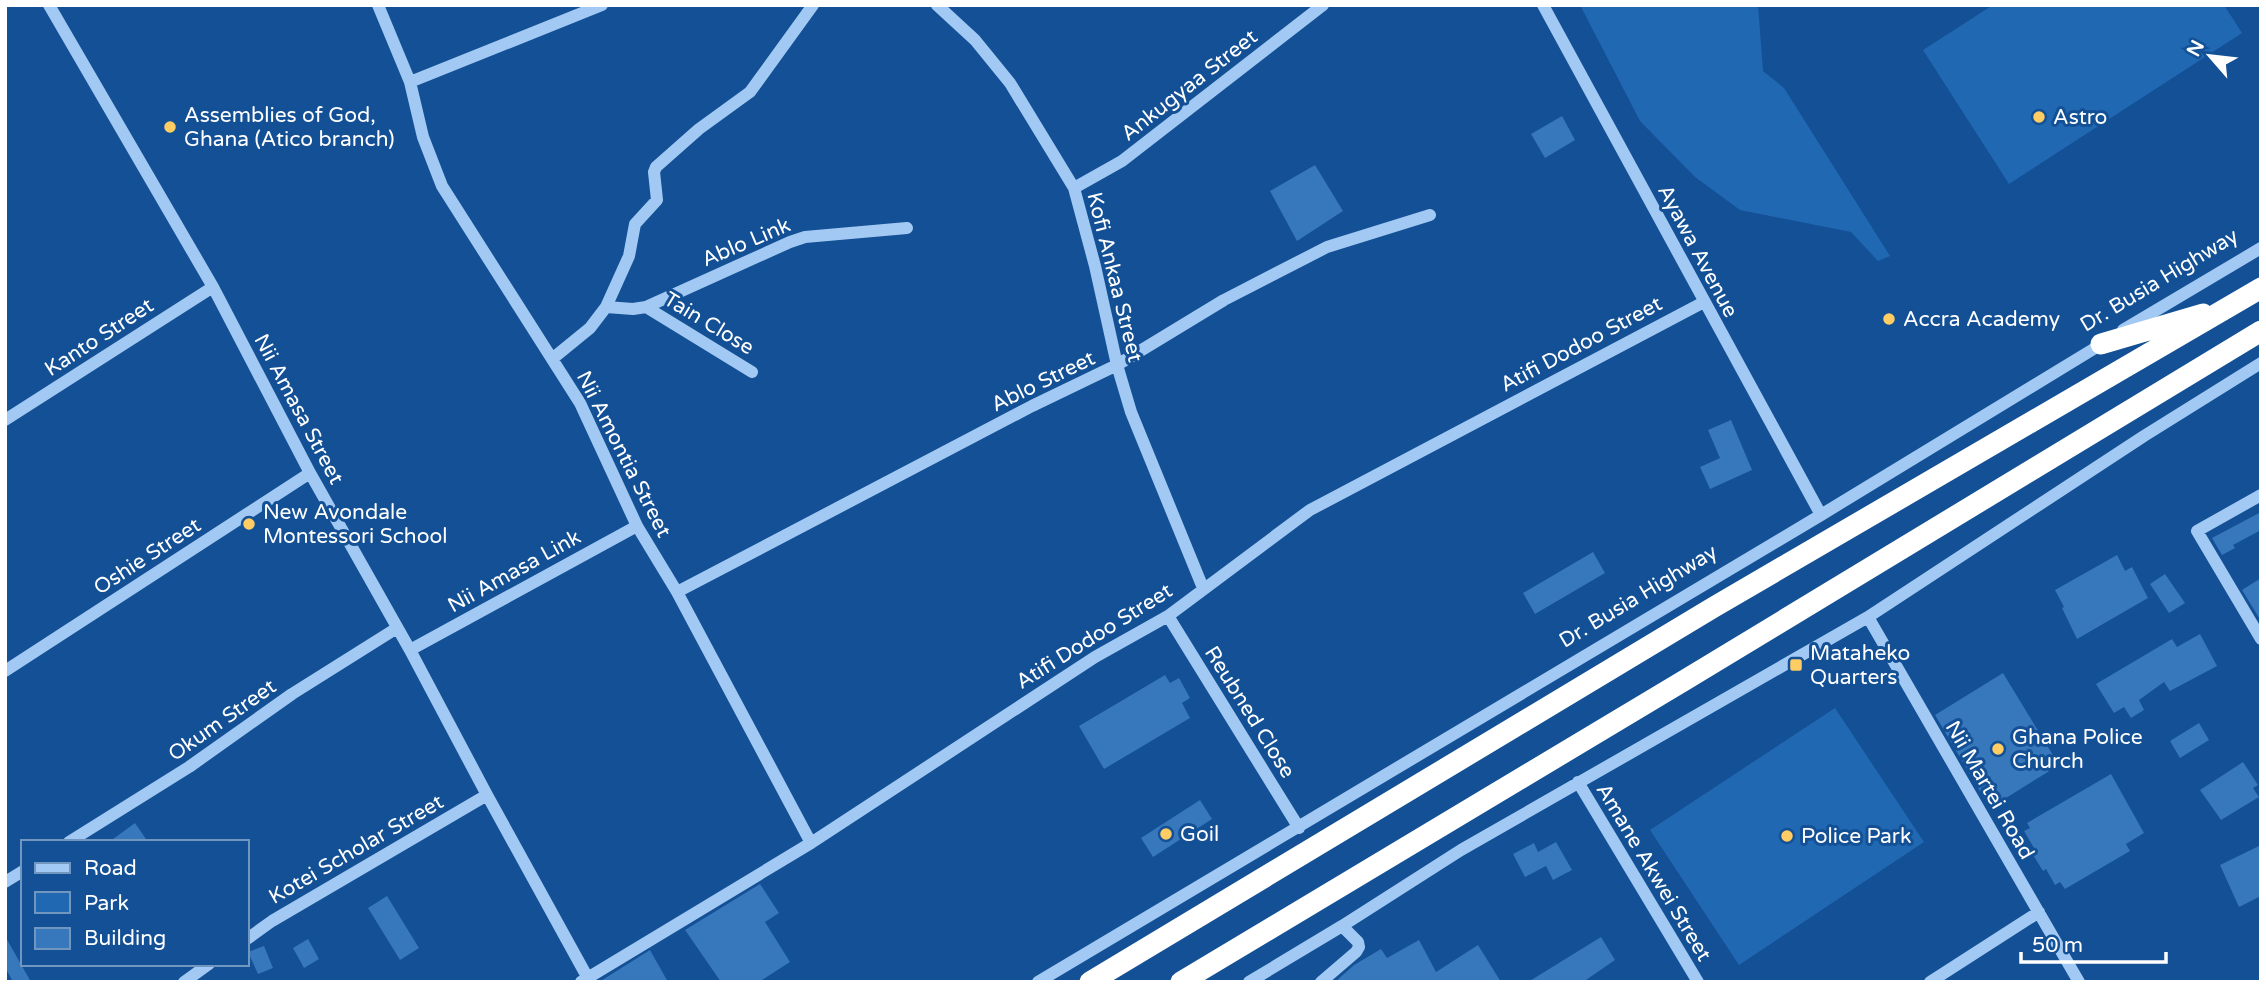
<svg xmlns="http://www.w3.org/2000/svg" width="2266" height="987" font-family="'Varela Round',sans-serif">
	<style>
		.green { fill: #2168b3 }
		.building { fill: #3777bc }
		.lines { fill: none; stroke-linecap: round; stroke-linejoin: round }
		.minor { stroke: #a2c9f3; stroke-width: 12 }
		.highway { stroke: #fff; stroke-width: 21 }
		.poi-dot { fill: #ffcd64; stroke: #135095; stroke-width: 2.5 }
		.labels { text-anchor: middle; stroke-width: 6; stroke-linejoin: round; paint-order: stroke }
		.street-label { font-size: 21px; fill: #fff; stroke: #135095 }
		.poi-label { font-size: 21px; fill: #fff; stroke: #135095; text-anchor: start }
	</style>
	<rect width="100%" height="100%" fill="#135095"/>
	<path class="green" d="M1580,5H1758L1763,71L1784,88L1890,256L1878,261L1851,232L1740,210L1695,177L1640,121Z
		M1993,5H2224L2242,33L2009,184L1923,50Z
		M1835,708L1924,842L1739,965L1650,830Z"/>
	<path class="building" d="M1562,116L1575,140L1545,158L1531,134Z
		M1315,165L1343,211L1297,241L1270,191Z
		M1731,420L1752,470L1710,489L1700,467L1720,458L1708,430Z
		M2261,512V530L2233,545L2235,548L2222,555L2212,538Z
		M1593,552L1605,573L1535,614L1523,593Z
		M2117,555L2125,571L2132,567L2148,598L2077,639L2062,608L2064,607L2055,590Z
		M2165,574L2185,603L2169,613L2150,584Z
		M2261,578V621L2242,590Z
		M2200,634L2217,666L2170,691L2164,682L2139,700L2144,710L2131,718L2124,707L2114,713L2096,684L2172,639L2177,647Z
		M2003,673L2059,765L1990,808L1935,715Z
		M1165,675L1170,683L1179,678L1190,698L1182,703L1190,718L1104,769L1079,726Z
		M2199,723L2209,740L2180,758L2170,741Z
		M2243,762L2258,785L2253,788L2259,797L2221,820L2200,790Z
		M2111,774L2144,833L2126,844L2130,851L2065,889L2060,882L2055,885L2046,869L2043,871L2030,850L2034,848L2024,831L2030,828L2027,823Z
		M1200,800L1212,819L1153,857L1141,838Z
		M135,823L148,842H109Z
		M1556,842L1572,870L1553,880L1546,866L1525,877L1513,854L1534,843L1538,852Z
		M2261,845V896L2239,907L2220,865Z
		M760,884L779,913L765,922L790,962L759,982H721L685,930Z
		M387,896L419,948L400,960L368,908Z
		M5,936L31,982H13L5,967Z
		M1601,937L1615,960L1583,982H1528Z
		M308,939L319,959L304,968L293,948Z
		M1419,940L1436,972L1478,945L1501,982H1335L1354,965L1381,949L1387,958Z
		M264,946L273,968L258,974L248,952Z
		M650,950L668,982H599Z"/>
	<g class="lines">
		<path class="minor" d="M49,5L213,287L310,473L410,650L487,795L590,982
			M378,5L410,82L423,137L442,186L580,403L637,526L677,592L811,843
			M937,5L975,40L1010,83L1074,188L1095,266L1117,365L1131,412L1203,588
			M1543,5L1821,515
			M410,82L602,5
			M1074,188L1122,161L1323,5
			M606,307L633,309L646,307L790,242L805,237L907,228
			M646,307L752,372
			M2123,330L2261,248
			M552,359L590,328L606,307L629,256L635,224L657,200L654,172L656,167L699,129L750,92L813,5
			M5,420L213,287
			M2261,495L2197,531L2261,639
			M677,592L1032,406L1117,365L1224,300L1327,247L1430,215
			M1168,616L1299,828
			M1868,617L2079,982
			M410,650L637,526
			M5,671L310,473
			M1578,782L1698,982
			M69,842L189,767L292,694L397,628
			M5,882L23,871
			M247,939L272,921L487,795
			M184,982L209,964
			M581,982L811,843L1095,657L1168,616L1310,510L1704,302
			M1038,982L1821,515L2105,342
			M1249,982L1342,926L1461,850L1868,617L2144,436L2261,363
			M1321,982L1356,952L1359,947L1358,942L1342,926
			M1930,982L2039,912"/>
		<path class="highway" d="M2101,344L2203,314
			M1090,982L1714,607L2261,288
			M1181,982L1685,680L2261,331"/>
	</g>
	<g class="poi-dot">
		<circle cx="2039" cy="117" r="7"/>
		<circle cx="170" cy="127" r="7"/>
		<circle cx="1889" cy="319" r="7"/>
		<circle cx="249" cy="524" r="7"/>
		<rect x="1789" y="658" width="14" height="14" rx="3.5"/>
		<circle cx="1998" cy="749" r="7"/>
		<circle cx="1166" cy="834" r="7"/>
		<circle cx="1787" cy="836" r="7"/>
	</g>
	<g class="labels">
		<g class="street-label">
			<text transform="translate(1189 85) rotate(-38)" y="7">Ankugyaa Street</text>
			<text transform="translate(746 242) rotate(-23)" y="7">Ablo Link</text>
			<text transform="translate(1698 251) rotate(62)" y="7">Ayawa Avenue</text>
			<text transform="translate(1115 277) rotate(76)" y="7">Kofi Ankaa Street</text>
			<text transform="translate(2159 280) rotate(-31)" y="7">Dr. Busia Highway</text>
			<text transform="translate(709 323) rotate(31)" y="7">Tain Close</text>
			<text transform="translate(99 337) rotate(-33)" y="7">Kanto Street</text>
			<text transform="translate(1581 344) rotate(-28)" y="7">Atifi Dodoo Street</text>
			<text transform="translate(1043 381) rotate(-26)" y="7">Ablo Street</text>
			<text transform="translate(299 409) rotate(62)" y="7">Nii Amasa Street</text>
			<text transform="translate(624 454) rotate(63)" y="7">Nii Amontia Street</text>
			<text transform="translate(147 556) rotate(-33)" y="7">Oshie Street</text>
			<text transform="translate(514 571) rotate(-29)" y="7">Nii Amasa Link</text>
			<text transform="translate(1638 596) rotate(-31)" y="7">Dr. Busia Highway</text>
			<text transform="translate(1094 636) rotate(-32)" y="7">Atifi Dodoo Street</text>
			<text transform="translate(1250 712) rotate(58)" y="7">Reubned Close</text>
			<text transform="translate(222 720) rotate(-35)" y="7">Okum Street</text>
			<text transform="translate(1990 790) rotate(60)" y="7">Nii Martei Road</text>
			<text transform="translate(356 849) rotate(-30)" y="7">Kotei Scholar Street</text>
			<text transform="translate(1654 872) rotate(59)" y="7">Amane Akwei Street</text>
		</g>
		<g class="poi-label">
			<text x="184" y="122">Assemblies of God,<tspan x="184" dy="24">Ghana (Atico branch)</tspan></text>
			<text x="2053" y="124">Astro</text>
			<text x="1903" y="326">Accra Academy</text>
			<text x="263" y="519">New Avondale<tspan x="263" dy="24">Montessori School</tspan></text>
			<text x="1810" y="660">Mataheko<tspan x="1810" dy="24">Quarters</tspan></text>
			<text x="2012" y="744">Ghana Police<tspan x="2012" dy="24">Church</tspan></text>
			<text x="1180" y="841">Goil</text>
			<text x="1801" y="843">Police Park</text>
		</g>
	</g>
	<rect width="2266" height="987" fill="none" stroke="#ffffff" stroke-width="14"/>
	<rect x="21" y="840" width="228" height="126" fill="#135095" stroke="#7196bf" stroke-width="2"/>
	<rect x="35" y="863" width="35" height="10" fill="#a2c9f3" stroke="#7196bf" stroke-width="2"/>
	<text x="84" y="875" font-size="21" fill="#ffffff">Road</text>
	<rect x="35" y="892" width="35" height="21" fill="#2168b3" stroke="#7196bf" stroke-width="2"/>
	<text x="84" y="910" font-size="21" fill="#ffffff">Park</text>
	<rect x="35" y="928" width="35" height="21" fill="#3777bc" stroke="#7196bf" stroke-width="2"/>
	<text x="84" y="945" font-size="21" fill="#ffffff">Building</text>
	<g transform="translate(2210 56) rotate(298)" stroke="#135095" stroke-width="5" paint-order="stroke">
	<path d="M0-5L12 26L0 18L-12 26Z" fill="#ffffff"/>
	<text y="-10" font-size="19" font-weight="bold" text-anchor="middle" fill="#ffffff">N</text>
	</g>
	<path d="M2021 952v10h145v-10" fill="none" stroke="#ffffff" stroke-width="3.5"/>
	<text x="2032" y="952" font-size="21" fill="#ffffff" stroke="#135095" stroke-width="5" paint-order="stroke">50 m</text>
</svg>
